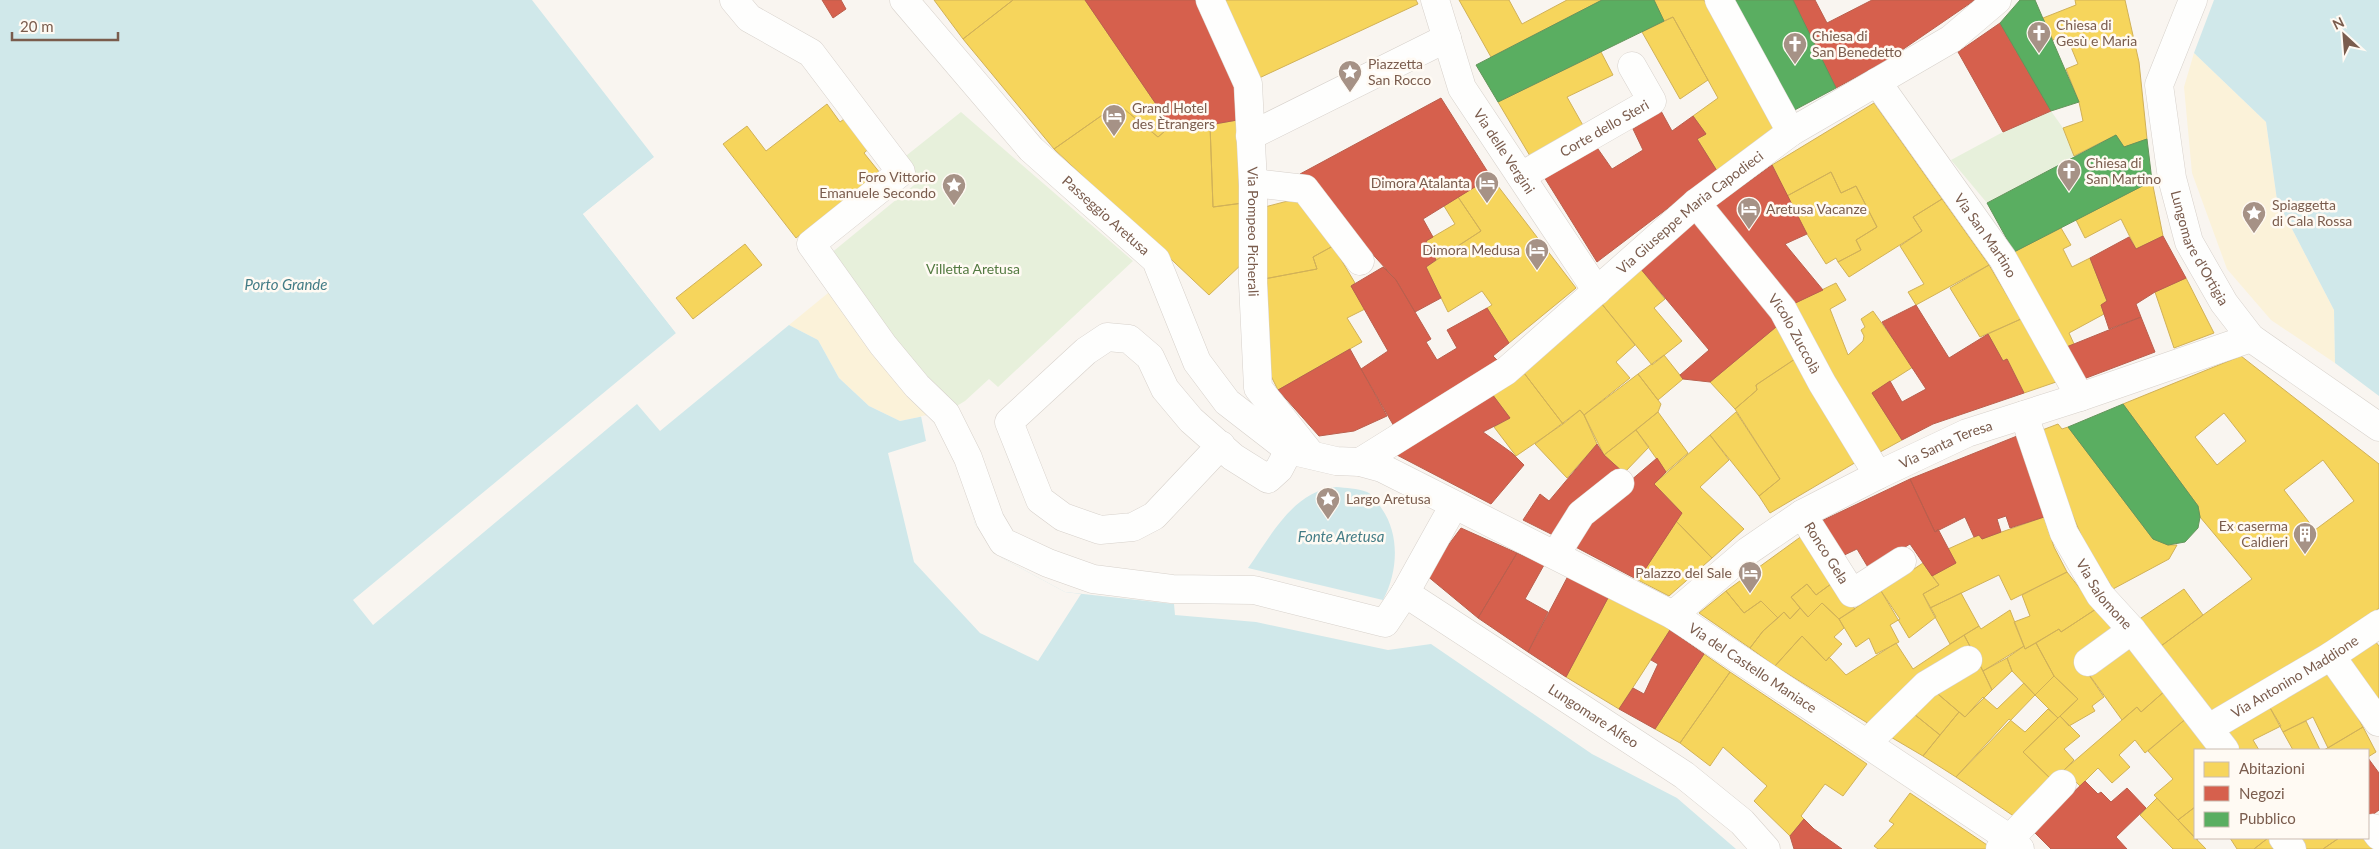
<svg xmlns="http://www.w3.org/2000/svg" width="2379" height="849" font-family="Lato,sans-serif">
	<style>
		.green { fill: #e7f0db }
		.sand { fill: #fbf2d9 }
		.water { fill: #d0e8ea }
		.pier { fill: #f9f5f0 }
		.homes { fill: #f6d55c; stroke: #d1b158; fill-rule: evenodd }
		.shops { fill: #d6604d; stroke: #ba5f4d }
		.public { fill: #5aae61; stroke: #64955b }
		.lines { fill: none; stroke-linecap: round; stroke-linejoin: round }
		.minor-casing { stroke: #d7d1cb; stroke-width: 29 }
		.minor { stroke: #fefefd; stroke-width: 28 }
		.labels { text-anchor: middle; stroke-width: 5; stroke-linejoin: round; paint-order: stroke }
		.poi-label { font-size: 14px; fill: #7a5c4d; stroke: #fffaf3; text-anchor: start }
		.street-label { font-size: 14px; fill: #7a5c4d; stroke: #fffaf3 }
		.park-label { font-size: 14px; fill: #537a41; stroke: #fffaf3 }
		.water-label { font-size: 15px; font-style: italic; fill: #437c86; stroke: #fffaf3 }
	</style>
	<rect width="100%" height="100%" fill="#f9f5f0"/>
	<path class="green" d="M2051,111L2063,128L2074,156L1987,203L1951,160L2003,132Z
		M961,112L1133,261L998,387L989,379L965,401L955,407L923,375L830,254L919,181L902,159Z"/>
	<path class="sand" d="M2194,53L2266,122L2277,200L2334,310L2335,363L2271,320L2227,269L2192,173L2184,87Z
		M833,289L929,415L900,421L869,406L839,378L818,340L789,325Z"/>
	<path class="water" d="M0,0H532L654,157L583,214L676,333L353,600L373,625L637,404L660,431L789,325L818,340L839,378L869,406L900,421L929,415L964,489L975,524L992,548L1002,558L1065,592L1174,604L1175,615L1256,622L1388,650L1431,644L1592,754L1677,798L1736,849H0Z
		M2214,0H2379V396L2335,363L2334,310L2277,200L2266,122L2194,53Z
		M1336,487C1346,488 1357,488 1367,492C1373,495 1378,503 1382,509C1400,535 1398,572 1383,600L1248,568C1271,536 1293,491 1336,487Z"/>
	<path class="pier" d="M656,156V159L587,214L678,331L676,333L583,214Z
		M929,415L944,418L975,524L992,548L1002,558L1065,592L1081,594L1038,661L980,633L914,562L888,453L926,441L921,416Z"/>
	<path class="homes" d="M934,0H1013L963,39Z
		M1013,0H1085L1171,126L1158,137L1118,104L1054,149L963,39Z
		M1221,0H1416L1418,4L1257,79Z
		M1459,0H1509L1522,24L1567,0H1602L1491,57Z
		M1654,0H1704L1775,128L1717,171L1697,139L1706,134L1693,116L1718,98L1673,17L1664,21Z
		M2075,0H2125L2139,62L2147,139L2124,147L2116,135L2074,156L2063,128L2083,121L2079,102L2066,69L2078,64L2066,35L2053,40L2043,18L2076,5Z
		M1673,17L1708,80L1680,99L1642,32Z
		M1601,52L1613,75L1567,97L1585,129L1533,161L1498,102Z
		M1874,103L1942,199L1913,217L1922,231L1849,277L1838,262L1861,250L1856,240L1877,227L1856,186L1841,193L1831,172L1787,196L1772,165Z
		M827,104L840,122L851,114L874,144L864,153L880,173L796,238L723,144L747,126L766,151Z
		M1118,104L1158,137L1171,126L1195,121L1197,127L1210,125L1213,207L1243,203L1244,262L1209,295L1054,149Z
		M1243,119V203L1213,207L1210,125Z
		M1831,172L1841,193L1856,186L1877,227L1856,240L1861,250L1838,262L1836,258L1826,264L1807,234L1787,196Z
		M1491,177L1576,288L1509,343L1487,308L1492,305L1482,291L1448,312L1426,267L1481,231L1458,197Z
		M2152,181L2163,236L2136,249L2121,219L2085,238L2076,220Z
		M1303,197L1333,246L1313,257L1317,269L1264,279L1261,208Z
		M1458,197L1481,231L1436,260L1426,241L1455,224L1444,206Z
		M1942,199L1989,265L1916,305L1908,292L1924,284L1900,246L1922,231L1913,217Z
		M2061,228L2071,245L2063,249L2072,267L2090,258L2107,301L2101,305L2104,314L2069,333L2074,344L2064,348L2014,252Z
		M745,244L762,265L693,319L676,298Z
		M1333,246L1355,283L1351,286L1365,309L1347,318L1362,342L1278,390L1270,374L1264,279L1317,269L1313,257Z
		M1989,265L2021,319L1980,337L1950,288Z
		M1640,268L1665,299L1654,308L1682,341L1652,365L1601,303Z
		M2186,278L2214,333L2174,348L2155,292Z
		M1836,283L1846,300L1830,309L1848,355L1863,341L1864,336L1861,330L1865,327L1861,319L1873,311L1913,367L1872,393L1902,440L1871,457L1793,304Z
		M1601,303L1635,345L1616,362L1630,378L1584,415L1580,410L1563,424L1524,373Z
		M2021,319L2059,381L2024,393L2007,359L2003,361L1988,334Z
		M1782,322L1798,357L1756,385L1757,390L1735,409L1710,382Z
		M1664,355L1683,379L1658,400L1638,374Z
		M2241,356L2379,464V608L2354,629L2212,716L2161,646L2252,579L2200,517L2198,506L2123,404ZM2224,413L2246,441L2217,465L2195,437ZM2323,460L2354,501L2315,530L2284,490Z
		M1798,357L1863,458L1770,513L1759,496L1780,479L1735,409L1757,390L1756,385Z
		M1524,373L1563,424L1516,456L1494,427L1510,418L1492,394Z
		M1638,374L1661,404L1658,412L1604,455L1584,415Z
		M1580,410L1584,415L1597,444L1567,478L1535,444Z
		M1658,412L1688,453L1666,472L1636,430Z
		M1736,412L1780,479L1759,496L1710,435Z
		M2058,424L2062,429L2068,427L2153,539L2168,545H2177L2169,559L2113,589L2085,544L2037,432Z
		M1636,430L1649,447L1624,473L1604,455Z
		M1710,435L1729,460L1700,487L1744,529L1712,558L1676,521L1682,513L1654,484Z
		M2044,517L2054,547L2067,572L2011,600L1999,575L1930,608L1923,594L1939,585L1932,576L1956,563L1948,549L1979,535L1982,539Z
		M1676,521L1712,558L1669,596L1638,580Z
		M1806,533L1835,581L1816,595L1807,584L1791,597L1800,608L1790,619L1784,612L1778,618L1761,601L1744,613L1726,591Z
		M1923,563L1939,585L1923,594L1936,617L1909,638L1881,591Z
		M2067,572L2096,609L2061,632L2059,629L2025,649L2014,622L2030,616L2022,595Z
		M1835,581L1855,609L1839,619L1822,603L1808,617L1791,597L1807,584L1816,595Z
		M2184,589L2203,615L2161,646L2138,620Z
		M1726,591L1744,613L1761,601L1778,618L1763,631L1750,648L1699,613Z
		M1881,591L1900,619L1890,625L1899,642L1876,654L1869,638L1856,647L1839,619Z
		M1961,593L1979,626L1950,644L1930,608Z
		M1609,596L1657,620L1670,630L1619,709L1566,677Z
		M1822,603L1839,619L1844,628L1834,637L1842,644L1826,661L1802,636L1775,666L1750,648L1763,631L1784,612L1790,619L1800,608L1808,617Z
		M2096,609L2120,634L2080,662L2104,697L2092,706L2095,711L2069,726L2060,716L2078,699L2054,676L2036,643L2059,629L2061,632Z
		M2010,610L2024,646L1983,671L1964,635L1979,626L1981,629Z
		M1964,635L1971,648L1874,727L1775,666L1802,636L1826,661L1829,657L1846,675L1896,643L1913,669Z
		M2125,640L2166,690L2141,712L2137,707L2122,720L2085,669Z
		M2375,641L2379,646V702L2344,662Z
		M2036,643L2054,676L2035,695L2012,671L2007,658L2024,646L2025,649Z
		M1704,654L1730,672L1680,743L1655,729Z
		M2007,658L2012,671L1992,690L1983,671Z
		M1977,659L1992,690L1965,717L1932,689Z
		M2331,670L2363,727L2328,748L2313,717L2283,732L2269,706Z
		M1730,672L1867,764L1843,796L1825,784L1801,816L1804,819L1790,836L1754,801L1767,786L1723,747L1710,766L1680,743Z
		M2054,676L2078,699L2058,718L2035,695Z
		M2024,683L2035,695L1956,777L1923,756L1959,712L1965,717L1983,697L1997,709Z
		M1932,689L1959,712L1940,735L1909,710Z
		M2166,690L2188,717L2145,753L2135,740L2119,755L2130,767L2112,783L2098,768L2080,786L2064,770L2137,707L2141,712Z
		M2269,706L2281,726L2253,740L2259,750H2236L2222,729Z
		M2048,709L2058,718L2023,752L2053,781L2018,819L1956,777L2009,719L2025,732Z
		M1909,710L1940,735L1923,756L1884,733Z
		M2060,716L2080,736L2064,749L2074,760L2053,781L2023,752Z
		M2188,717L2215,750H2195V807L2178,820L2154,795L2173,779L2148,751Z
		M2306,721L2320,750H2293L2283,732Z
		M2363,727L2376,752L2368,757V750H2324Z
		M1910,793L1993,849H1878L1874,846L1894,824L1889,821Z
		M2157,798L2178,820L2206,849H2173L2140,815Z
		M2195,807V838H2199L2197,840L2178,820Z
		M2230,838H2268L2254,849H2237Z
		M2268,838H2271L2280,849H2254Z
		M2296,838H2339L2323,849H2304Z
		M2339,838H2368L2379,849H2323Z"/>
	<path class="shops" d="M822,0H841L846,9L833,18Z
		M1085,0H1195L1238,89L1243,119L1197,127L1195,121L1171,126Z
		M1793,0H1815L1827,23L1872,0H1975L1886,61L1836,88Z
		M2000,23L2051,111L2003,132L1958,52Z
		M1441,98L1491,177L1423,219L1433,237L1426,241L1436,260L1426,267L1441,298L1415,312L1396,280L1300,174Z
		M1661,111L1672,131L1693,116L1706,134L1697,139L1717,171L1597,262L1541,172L1591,139L1612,169L1643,150L1633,129Z
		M1772,165L1807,234L1785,244L1823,290L1789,306L1708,211Z
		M1698,216L1782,322L1710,382L1683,379L1680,375L1709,350L1640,268Z
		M2163,236L2186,278L2155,292L2136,304L2141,317L2109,329L2101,305L2107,301L2090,258L2129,237L2136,249Z
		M1383,267L1396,280L1415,312L1431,339L1426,342L1437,360L1457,348L1447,330L1487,308L1509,343L1493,356L1498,361L1395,428L1361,369L1388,351L1351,286Z
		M1916,305L1949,358L1988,334L2003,361L2007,359L2024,393L1933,424L1902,440L1872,393L1890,381L1902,402L1926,389L1882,322Z
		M2141,317L2155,352L2081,380L2064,348Z
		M1350,349L1387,416L1354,431L1319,436L1278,390Z
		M1492,394L1510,418L1483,432L1512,453L1524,465L1491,504L1395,454Z
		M2017,436L2044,517L2010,528L2006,516L1997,519L2001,532L1982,539L1979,535L1974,537L1965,517L1935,532L1910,479Z
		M1597,444L1604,455L1624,473L1559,538L1523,520L1540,494L1549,501Z
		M1657,458L1666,472L1654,484L1682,513L1638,580L1568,543L1588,517Z
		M1910,479L1935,532L1938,529L1956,563L1932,576L1910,544L1869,569L1857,549L1836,559L1817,523Z
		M1461,528L1517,553L1478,618L1426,575Z
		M1517,553L1544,565L1525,599L1548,612L1528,652L1478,618Z
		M1568,576L1609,596L1566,677L1528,652Z
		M1670,630L1704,654L1655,729L1619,709L1633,688L1644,694L1658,664L1651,660Z
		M2368,758L2379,773V810L2371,816L2368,811Z
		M2085,781L2098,794L2101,792L2111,802L2127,788L2146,808L2116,837L2127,849H2051L2033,831Z
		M1804,819L1814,829L1842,849H1794L1790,836Z"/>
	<path class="public" d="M1602,0H1654L1664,21L1498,102L1476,65Z
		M1733,0H1793L1836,88L1789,113Z
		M2020,0H2035L2079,102L2051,111L2000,23Z
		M2116,135L2124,147L2147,139L2152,181L2014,252L1987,203Z
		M2123,404L2198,506L2200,517L2198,528L2185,542L2168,545L2153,539L2068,427Z"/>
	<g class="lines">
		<g class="minor-casing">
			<g id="minor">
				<path d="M734,0L749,18L811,53L901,172L811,244L883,345L917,386L946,414L968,458L990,520L1003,542L1048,563L1093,579L1172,589L1254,590L1385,623L1405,593L1454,505"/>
				<path id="s1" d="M904,0L1031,149L1156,260L1197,362L1227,402L1289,450L1336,461L1360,462L1382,468L1673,615L2010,839L2020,849"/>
				<path id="s2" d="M1210,0L1248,84L1253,183V283L1258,388L1309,452"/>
				<path id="s3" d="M1435,0L1462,88L1597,291"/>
				<path d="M1719,0L1791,132"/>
				<path id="s4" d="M2193,0L2159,85L2172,178L2189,242L2224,303L2251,338L2379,427"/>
				<path id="s5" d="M1877,82L2003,259L2080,397"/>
				<path d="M1250,136L1447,38"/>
				<path id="s6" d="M1521,176L1652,101L1632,66"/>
				<path d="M1253,183L1305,189L1360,261"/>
				<path id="s7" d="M1696,203L1783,310L1822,383L1878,475"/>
				<path id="s8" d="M2024,415L2064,533L2100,595L2132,630L2225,750"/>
				<path d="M1221,445L1154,516L1133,527L1100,530L1063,517L1040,500L1009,422L1086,351L1107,337L1129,339L1150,357L1165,389L1191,420L1233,457L1268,479L1279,469L1289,450"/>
				<path id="s9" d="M1360,462L1506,371L1696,203L1791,132L1951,39L1997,0"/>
				<path id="s10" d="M1802,514L1852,593L1902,561"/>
				<path d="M1556,554L1581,514L1620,483"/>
				<path id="s11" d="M1405,593L1684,775L1742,822L1766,849"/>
				<path id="s12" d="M1673,615L1748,551L1802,514L1878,475L1967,433L2080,397L2251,338"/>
				<path d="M2331,656L2378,722L2379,721"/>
				<path d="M2088,662L2132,630"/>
				<path id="s13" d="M2209,728L2331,656L2379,624"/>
				<path d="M1867,743L1926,685L1968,660"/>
				<path d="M2373,828L2379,836"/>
				<path d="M2283,838L2292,849"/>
				<path d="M2000,849L2062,784"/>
			</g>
		</g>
		<use href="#minor" class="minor"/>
	</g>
	<defs>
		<g id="church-pin" transform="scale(1.25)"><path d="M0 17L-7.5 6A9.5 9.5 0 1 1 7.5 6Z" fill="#a69286" stroke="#fffaf3"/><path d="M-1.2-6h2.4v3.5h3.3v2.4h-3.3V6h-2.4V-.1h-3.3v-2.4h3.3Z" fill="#fff"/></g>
		<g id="sight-pin" transform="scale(1.25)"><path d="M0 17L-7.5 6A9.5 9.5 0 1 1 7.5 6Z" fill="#a69286" stroke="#fffaf3"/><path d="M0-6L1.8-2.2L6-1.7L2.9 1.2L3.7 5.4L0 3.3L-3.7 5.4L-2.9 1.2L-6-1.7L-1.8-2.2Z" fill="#fff"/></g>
		<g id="hotel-pin" transform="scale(1.25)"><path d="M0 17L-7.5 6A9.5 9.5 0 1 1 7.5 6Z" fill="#a69286" stroke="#fffaf3"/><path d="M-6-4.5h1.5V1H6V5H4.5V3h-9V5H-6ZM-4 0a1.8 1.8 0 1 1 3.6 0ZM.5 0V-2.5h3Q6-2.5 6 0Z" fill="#fff"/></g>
		<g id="building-pin" transform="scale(1.25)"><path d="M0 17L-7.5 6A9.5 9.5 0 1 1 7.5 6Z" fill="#a69286" stroke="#fffaf3"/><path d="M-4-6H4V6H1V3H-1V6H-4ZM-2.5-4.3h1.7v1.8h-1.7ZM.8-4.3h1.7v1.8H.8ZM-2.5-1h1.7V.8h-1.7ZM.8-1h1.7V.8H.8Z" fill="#fff"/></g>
	</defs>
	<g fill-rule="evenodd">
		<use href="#church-pin" x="2039" y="33"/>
		<use href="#church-pin" x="1795" y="44"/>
		<use href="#sight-pin" x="1350" y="72"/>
		<use href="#hotel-pin" x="1114" y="116"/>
		<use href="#church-pin" x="2069" y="171"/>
		<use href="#hotel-pin" x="1487" y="183"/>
		<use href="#sight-pin" x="954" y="185"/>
		<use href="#hotel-pin" x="1749" y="209"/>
		<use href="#sight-pin" x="2254" y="213"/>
		<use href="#hotel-pin" x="1537" y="250"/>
		<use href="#sight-pin" x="1328" y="499"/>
		<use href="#building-pin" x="2305" y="534"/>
		<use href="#hotel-pin" x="1750" y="573"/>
	</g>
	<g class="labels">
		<g class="poi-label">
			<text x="2056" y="30">Chiesa di<tspan x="2056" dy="16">Gesù e Maria</tspan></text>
			<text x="1812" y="41">Chiesa di<tspan x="1812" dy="16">San Benedetto</tspan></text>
			<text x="1368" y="69">Piazzetta<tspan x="1368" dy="16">San Rocco</tspan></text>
			<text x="1132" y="113">Grand Hotel<tspan x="1132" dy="16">des Ètrangers</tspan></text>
			<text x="2086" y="168">Chiesa di<tspan x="2086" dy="16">San Martino</tspan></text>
			<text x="936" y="182" text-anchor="end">Foro Vittorio<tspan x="936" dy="16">Emanuele Secondo</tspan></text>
			<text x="1470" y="188" text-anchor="end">Dimora Atalanta</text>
			<text x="2272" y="210">Spiaggetta<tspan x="2272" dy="16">di Cala Rossa</tspan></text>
			<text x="1766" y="214">Aretusa Vacanze</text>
			<text x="1520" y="255" text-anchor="end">Dimora Medusa</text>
			<text x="1346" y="504">Largo Aretusa</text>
			<text x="2288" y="531" text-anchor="end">Ex caserma<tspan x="2288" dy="16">Caldieri</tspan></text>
			<text x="1732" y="578" text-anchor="end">Palazzo del Sale</text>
		</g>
		<g class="street-label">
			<text dy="5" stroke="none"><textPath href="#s6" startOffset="96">Corte dello Steri</textPath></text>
			<text dy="5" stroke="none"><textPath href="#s3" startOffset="168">Via delle Vergini</textPath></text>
			<text dy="5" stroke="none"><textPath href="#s9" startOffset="415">Via Giuseppe Maria Capodieci</textPath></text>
			<text dy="5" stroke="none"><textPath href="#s1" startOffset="296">Passeggio Aretusa</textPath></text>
			<text dy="5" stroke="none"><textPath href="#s2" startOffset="240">Via Pompeo Picherali</textPath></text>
			<text dy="5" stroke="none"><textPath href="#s5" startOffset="188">Via San Martino</textPath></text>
			<text dy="5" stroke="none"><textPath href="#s4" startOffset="261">Lungomare d'Ortigia</textPath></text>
			<text dy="5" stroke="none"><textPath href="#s7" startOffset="164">Vicolo Zuccolà</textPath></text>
			<text dy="5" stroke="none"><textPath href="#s12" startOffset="324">Via Santa Teresa</textPath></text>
			<text dy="5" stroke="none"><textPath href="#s10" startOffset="46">Ronco Gela</textPath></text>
			<text dy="5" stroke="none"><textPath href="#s8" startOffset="198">Via Salomone</textPath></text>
			<text dy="5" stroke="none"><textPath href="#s1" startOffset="1118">Via del Castello Maniace</textPath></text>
			<text dy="5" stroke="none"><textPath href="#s13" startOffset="100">Via Antonino Maddione</textPath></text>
			<text dy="5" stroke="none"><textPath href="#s11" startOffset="225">Lungomare Alfeo</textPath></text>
		</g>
		<g class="park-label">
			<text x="973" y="274">Villetta Aretusa</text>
		</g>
		<g class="water-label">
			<text x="286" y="290">Porto Grande</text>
			<text x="1341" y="542">Fonte Aretusa</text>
		</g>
	</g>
	<rect x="2194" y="749" width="175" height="90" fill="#fffaf3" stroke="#cabbb1"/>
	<rect x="2204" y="762" width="25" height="15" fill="#f6d55c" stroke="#cabbb1"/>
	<text x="2239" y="774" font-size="15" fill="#7a5c4d">Abitazioni</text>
	<rect x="2204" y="786" width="25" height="15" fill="#d6604d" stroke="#cabbb1"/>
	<text x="2239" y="799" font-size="15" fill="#7a5c4d">Negozi</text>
	<rect x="2204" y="812" width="25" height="15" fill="#5aae61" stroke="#cabbb1"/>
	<text x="2239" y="824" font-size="15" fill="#7a5c4d">Pubblico</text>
	<g transform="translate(2344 35) rotate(334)" stroke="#fffaf3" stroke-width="4" paint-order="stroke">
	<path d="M0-4L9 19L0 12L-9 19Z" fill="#7a5c4d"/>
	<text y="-8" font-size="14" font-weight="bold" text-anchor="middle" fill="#7a5c4d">N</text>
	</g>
	<path d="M12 32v8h106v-8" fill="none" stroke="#7a5c4d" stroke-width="2.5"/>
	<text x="20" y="32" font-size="15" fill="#7a5c4d" stroke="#fffaf3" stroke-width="4" paint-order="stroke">20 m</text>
</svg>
